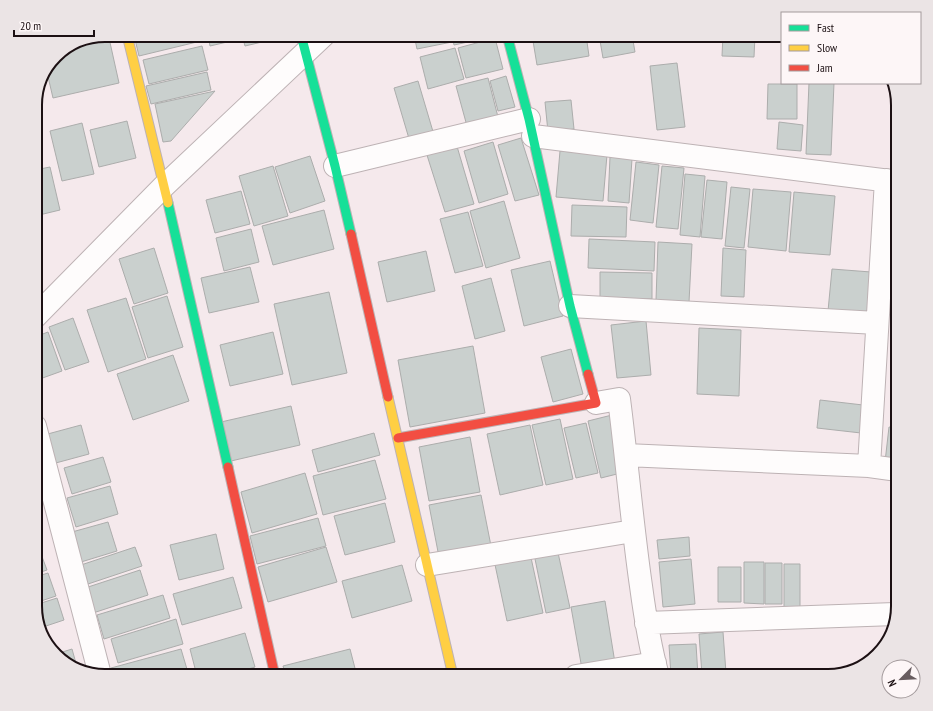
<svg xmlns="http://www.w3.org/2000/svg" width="933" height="711" font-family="'PT Sans Narrow',sans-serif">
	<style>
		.building { fill: #cad0ce; stroke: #acadac }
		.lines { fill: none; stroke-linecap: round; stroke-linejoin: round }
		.street-casing { stroke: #bdb2b4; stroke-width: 24 }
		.fast-casing { stroke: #bdb2b4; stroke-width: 11 }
		.slow-casing { stroke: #bdb2b4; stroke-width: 11 }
		.jam-casing { stroke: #bdb2b4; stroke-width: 11 }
		.street { stroke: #fefcfc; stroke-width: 22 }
		.fast { stroke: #16e098; stroke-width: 9 }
		.slow { stroke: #ffcf43; stroke-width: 9 }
		.jam { stroke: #f24e42; stroke-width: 9 }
		.rim { fill: none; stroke: #1c1013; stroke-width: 2 }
	</style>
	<rect width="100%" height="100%" fill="#f5e9ec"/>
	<path class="building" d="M134,35H200L201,41L139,56Z
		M208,35H239L240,39L210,46Z
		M242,35H278L279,38L245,46Z
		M414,35H450L452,42L417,49Z
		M452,35H496V36L454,45Z
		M532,35H586L589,56L537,65Z
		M599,35H632L635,52L603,58Z
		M723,35H755L754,57L722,56Z
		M109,38L119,83L53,98L46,68L59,52L77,45Z
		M495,38L503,69L466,78L458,48Z
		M202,46L208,70L149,84L143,60Z
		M455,48L464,79L428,89L420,57Z
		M677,63L685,127L657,130L650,66Z
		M207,72L211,90L151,104L146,86Z
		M506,76L515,107L498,111L490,81Z
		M488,78L498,117L467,126L456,86Z
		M418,81L434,135L410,142L394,88Z
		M809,83H834L831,155L806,154Z
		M768,84H797V119H767Z
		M215,91L171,141L163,142L155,104Z
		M571,100L574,129L548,132L545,102Z
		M127,121L136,158L99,167L90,130Z
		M779,122L803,125L801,151L777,149Z
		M82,123L94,174L62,181L50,131Z
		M521,138L539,195L515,201L498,145Z
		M493,142L508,194L479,203L464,151Z
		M456,143L474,204L445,212L426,152Z
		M560,151L607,155L603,201L556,197Z
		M310,156L325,201L290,213L275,167Z
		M610,157L632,159L629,203L608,201Z
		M636,162L659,165L653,223L630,220Z
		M273,166L288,216L254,226L239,176Z
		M662,166L684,168L678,229L656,227Z
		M50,167L60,210L35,216V170Z
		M685,174L705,176L700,237L680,235Z
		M707,180L727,182L722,239L701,237Z
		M731,187L750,189L744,248L725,246Z
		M753,189L791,192L786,251L748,247Z
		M241,191L250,224L215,233L206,200Z
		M794,192L835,196L830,255L789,252Z
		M504,201L520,258L486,268L470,211Z
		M572,205L627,207L626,237L571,236Z
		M324,210L334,249L273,265L262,226Z
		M468,212L483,266L455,273L440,219Z
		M251,229L259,262L224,271L216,238Z
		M589,239L655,242L654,271L588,268Z
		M658,242L692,244L689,302L656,300Z
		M154,248L168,293L134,304L119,259Z
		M723,248L746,250L744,297L721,296Z
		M426,251L435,291L387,302L378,262Z
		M550,261L563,316L524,326L511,270Z
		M250,267L259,302L209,313L201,278Z
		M832,269L871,272L868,315L828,311Z
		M600,272L652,273V299L600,298Z
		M491,278L505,331L475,339L462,286Z
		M329,292L347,373L292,385L274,304Z
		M167,296L183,347L148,358L132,307Z
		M126,298L146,359L108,372L87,310Z
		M73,318L89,362L65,370L49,327Z
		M646,321L651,375L617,378L611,325Z
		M699,328L741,330L739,396L697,394Z
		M48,332L62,371L37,380L35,373V337Z
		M273,332L283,374L230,386L220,345Z
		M895,339H898V370H892Z
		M473,346L485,413L410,427L398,360Z
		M571,349L583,394L553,402L541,357Z
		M173,355L189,401L133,420L117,374Z
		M894,374H898V399H892Z
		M820,400L863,405L861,433L817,428Z
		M291,406L300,445L231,461L221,422Z
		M612,415L625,472L601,478L588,421Z
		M560,419L573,479L546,485L532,425Z
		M586,423L598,473L576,478L564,428Z
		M81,425L89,454L52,464L44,435Z
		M530,425L543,485L500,495L487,434Z
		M889,427L898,428V463L885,462Z
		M374,433L380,455L318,472L312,450Z
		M470,437L480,492L429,501L419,447Z
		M103,457L111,482L72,494L64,468Z
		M375,460L386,499L323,515L313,476Z
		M305,473L317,514L252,533L241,492Z
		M110,486L118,514L76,527L67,498Z
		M481,495L491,546L439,557L429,505Z
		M385,503L395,542L345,555L334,516Z
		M318,518L326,546L257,564L250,536Z
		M108,522L117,551L81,562L72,532Z
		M216,534L224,569L179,580L170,545Z
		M689,537L690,556L659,559L657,540Z
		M35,538L47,570L35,574Z
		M135,547L142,566L82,586L75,567Z
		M326,547L337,582L268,602L258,567Z
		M557,548L570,608L546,613L534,554Z
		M530,553L543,613L507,621L494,560Z
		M691,559L695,604L663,607L659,562Z
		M744,562H764V604L744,603Z
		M765,563H782V604H765Z
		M784,564H800V607H784Z
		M402,565L412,601L352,618L342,581Z
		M718,567H741V602H718Z
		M140,570L148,595L90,614L82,589Z
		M48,573L56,596L35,603V577Z
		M233,577L242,608L182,625L173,594Z
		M163,595L170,618L104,639L97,615Z
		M57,598L64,620L40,628L35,611V605Z
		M605,601L615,663L582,669L571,607Z
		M176,619L183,644L118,663L111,639Z
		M723,632L726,673L702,675L699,634Z
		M245,633L255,667L224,676H197L190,649Z
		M696,644L698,676H671L669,645Z
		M72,649L77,667L62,661L56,654Z
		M181,649L189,676H113L111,668Z
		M350,649L357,676H286L283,666Z
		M257,673L258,676H243Z"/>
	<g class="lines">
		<g class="street-casing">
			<path id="street" d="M533,136L898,182
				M335,166L529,119
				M570,306L877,323
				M35,317L164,186L324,35
				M596,403L619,399C627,461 632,524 641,586C645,616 650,647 658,676
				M35,426L100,675
				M626,455L869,466L898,470
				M869,466L886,180
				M427,565L633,531
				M646,623L895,614
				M576,676L655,663"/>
		</g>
		<g class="fast-casing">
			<path id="fast" d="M301,35L335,166L351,234
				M507,35L529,119L570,306L588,374
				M168,203L228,467"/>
		</g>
		<g class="slow-casing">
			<path id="slow" d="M127,35L168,203
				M388,397L453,676"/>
		</g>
		<g class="jam-casing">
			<path id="jam" d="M351,234L388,397
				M398,438L596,403L588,374
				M228,467L275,676"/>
		</g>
		<use href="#street" class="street"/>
		<use href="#fast" class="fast"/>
		<use href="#slow" class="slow"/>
		<use href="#jam" class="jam"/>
	</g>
	<path d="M0 0H933V711H0ZM105 42H828A63 63 0 0 1 891 105V606A63 63 0 0 1 828 669H105A63 63 0 0 1 42 606V105A63 63 0 0 1 105 42Z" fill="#ebe4e5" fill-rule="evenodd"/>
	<path class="rim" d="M105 42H828A63 63 0 0 1 891 105V606A63 63 0 0 1 828 669H105A63 63 0 0 1 42 606V105A63 63 0 0 1 105 42Z"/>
	<rect x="781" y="12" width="140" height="72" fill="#fdf6f7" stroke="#a39a9c"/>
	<rect x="789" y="25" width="20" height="6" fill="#16e098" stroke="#a39a9c"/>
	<text x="817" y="32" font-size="12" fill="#1c1013">Fast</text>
	<rect x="789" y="45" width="20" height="6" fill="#ffcf43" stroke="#a39a9c"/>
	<text x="817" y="52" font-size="12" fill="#1c1013">Slow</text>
	<rect x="789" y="65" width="20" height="6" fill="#f24e42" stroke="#a39a9c"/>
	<text x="817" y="72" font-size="12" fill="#1c1013">Jam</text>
	<g transform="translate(901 679) rotate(246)"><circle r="19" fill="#fdf6f7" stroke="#a39a9c"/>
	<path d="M0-3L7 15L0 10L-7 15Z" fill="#685c5f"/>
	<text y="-6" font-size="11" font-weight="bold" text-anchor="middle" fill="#1c1013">N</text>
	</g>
	<path d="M14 30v6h80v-6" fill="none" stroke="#1c1013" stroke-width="2"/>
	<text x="20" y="30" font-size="12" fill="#1c1013" stroke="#fdf6f7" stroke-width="3" paint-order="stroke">20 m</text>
</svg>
